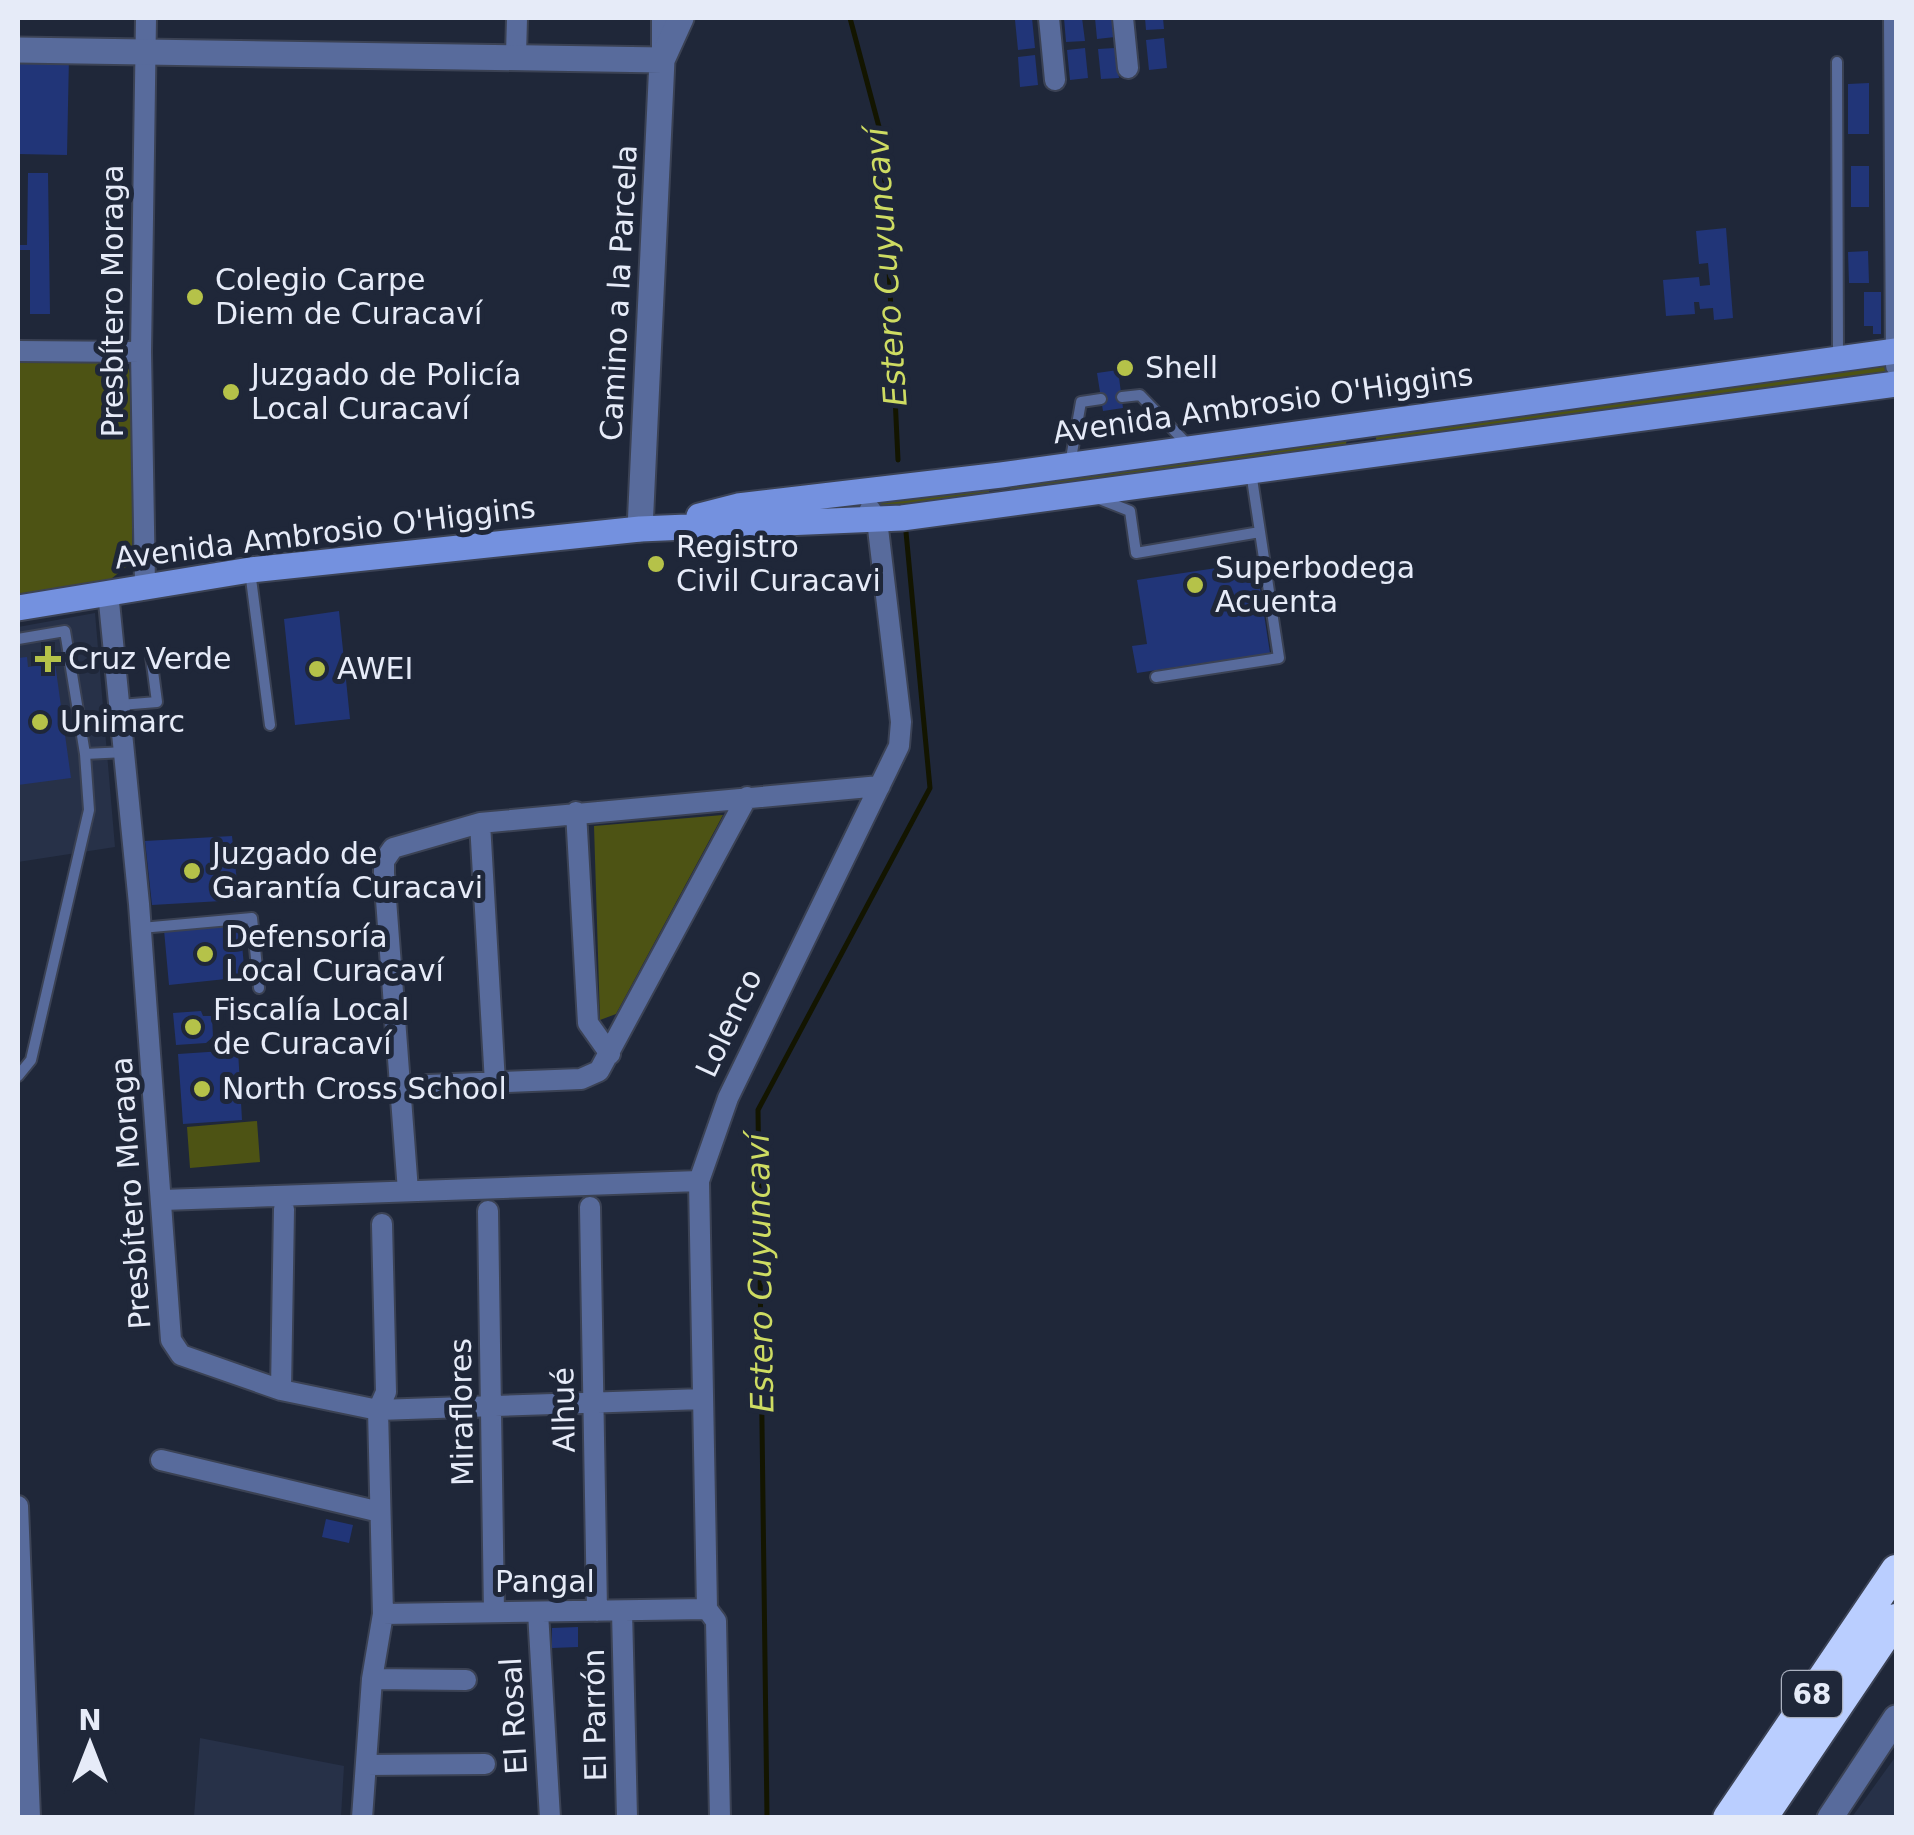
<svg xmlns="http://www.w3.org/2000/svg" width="1914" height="1835" font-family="'DejaVu Sans',sans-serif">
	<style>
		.built { fill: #273148 }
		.green { fill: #4d5314 }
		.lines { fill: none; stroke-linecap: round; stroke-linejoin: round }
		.stream { stroke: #131500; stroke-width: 5 }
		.building { fill: #213578 }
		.service-casing { stroke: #3b4254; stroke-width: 14 }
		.minor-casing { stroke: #3b4254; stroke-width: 24 }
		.tertiary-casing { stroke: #3b4254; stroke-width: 29 }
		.secondary-casing { stroke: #3b4254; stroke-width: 29 }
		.motorway-casing { stroke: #3b4254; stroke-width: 34 }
		.service { stroke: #586b9c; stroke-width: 10 }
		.minor { stroke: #586b9c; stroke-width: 20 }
		.tertiary { stroke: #586b9c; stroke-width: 25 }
		.secondary { stroke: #7491df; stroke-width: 25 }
		.motorway { stroke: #baceff; stroke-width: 30 }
		.poi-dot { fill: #b5c249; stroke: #1f2739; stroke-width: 4 }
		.labels { text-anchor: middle; stroke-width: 10; stroke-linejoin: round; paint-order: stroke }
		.shield { fill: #1f2739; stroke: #aab0bf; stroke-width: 2.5 }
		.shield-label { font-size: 28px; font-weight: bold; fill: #e6ebf8 }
		.poi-label { font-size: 30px; fill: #e6ebf8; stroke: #1f2739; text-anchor: start }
		.street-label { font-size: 30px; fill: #e6ebf8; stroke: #1f2739 }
		.water-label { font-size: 32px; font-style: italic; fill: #cedc62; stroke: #1f2739 }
	</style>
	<rect width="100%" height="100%" fill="#1f2739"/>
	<path class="built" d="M95,613L115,847L18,862V627Z
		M200,1738L344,1766L341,1817H194Z
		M1896,1756V1817H1852Z"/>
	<path class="green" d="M18,361H125L133,380L132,562L111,579L18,596Z
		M1889,364L1891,373L1378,450L1375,432Z
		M1348,436L1345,447L1011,492L1009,481Z
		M988,484L990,498L850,511L825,506Z
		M723,815L616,1014L600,1020L594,826Z
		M257,1121L260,1162L190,1168L187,1127Z"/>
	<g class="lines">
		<path class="stream" d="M850,18L883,142L898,460
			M767,1818L758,1110L930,788L906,532"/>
	</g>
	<path class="building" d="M1032,18L1035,48L1018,50L1015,20Z
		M1064,18H1082L1085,41L1066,42Z
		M1095,18H1113L1115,37L1097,39Z
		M1145,18H1163L1164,29L1146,30Z
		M1164,38L1167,68L1149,70L1146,40Z
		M1085,48L1088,78L1070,80L1067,50Z
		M1115,48L1119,78L1101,79L1098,49Z
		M18,55L69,56L67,155L18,154Z
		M1035,55L1038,85L1020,87L1018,57Z
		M1869,83V134H1848V84Z
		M1851,166H1869V207H1851Z
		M28,173H48L50,314H30V250H18V245H27Z
		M1726,228L1733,318L1714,320L1713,308L1700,309L1699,302H1694L1695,314L1666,316L1663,280L1699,277L1700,286L1710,285L1708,263L1699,264L1696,231Z
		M1868,251L1869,283H1849L1848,252Z
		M1864,292H1881V334H1873V326H1864Z
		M1118,370L1123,408L1103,411L1097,373Z
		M1256,562L1270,653L1137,673L1132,646L1147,644L1137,580Z
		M339,611L350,719L295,725L284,619Z
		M27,657L28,667L55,663L71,778L18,785V658Z
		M232,836L239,900L152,905L145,841Z
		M240,923L245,977L169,985L164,930Z
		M201,1011L203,1016H212L213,1037L206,1043L176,1045L173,1013Z
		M238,1050L242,1120L183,1124L178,1054Z
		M326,1519L353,1525L349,1543L322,1537Z
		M578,1627V1647L552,1648V1628Z"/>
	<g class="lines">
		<g class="service-casing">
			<path id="service" d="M1837,62L1838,356
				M1122,397L1140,395L1189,446
				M1070,464L1081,402L1101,399
				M1097,498L1130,511L1136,553L1260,532
				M250,571L270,725
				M18,639L65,631L85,754L125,752
				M1156,677L1279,658L1251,472
				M120,705L157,702L151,656
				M141,928L252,918L259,988
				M18,1076L31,1060L89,810L85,754"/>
		</g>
		<g class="minor-casing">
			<path id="minor" d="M1049,18L1055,80
				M1123,18L1128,68
				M1894,18L1896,366
				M516,55L517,18
				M662,55V18
				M18,351L141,352
				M145,585L141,352L146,18
				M108,592L139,904L171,1340L181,1355L281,1390L378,1410L703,1399
				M576,812L588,1023L610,1054
				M480,823L495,1083
				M403,1086L581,1079L599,1071L747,797
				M408,1191L384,873V861L393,848L480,823L880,786
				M163,1200L699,1181
				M590,1207L597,1611
				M488,1211L494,1612
				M281,1390L284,1209
				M161,1460L380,1512
				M18,1506L30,1818
				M707,1609L699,1181L728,1098L899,746L901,722L877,520L870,509
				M707,1609L716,1621L720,1818
				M622,1611L627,1818
				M538,1612L550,1818
				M383,1614L707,1609
				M372,1679L466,1680
				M366,1765L485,1764
				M362,1818L372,1679L383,1614L378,1410L386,1392L382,1224"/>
		</g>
		<g class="tertiary-casing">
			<path id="tertiary" d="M18,50L662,60
				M640,529L662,60L681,18
				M1830,1818L1896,1718"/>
		</g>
		<g class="secondary-casing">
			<path id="secondary" d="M699,516L738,506L1001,475L1896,351
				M18,608L250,570L640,529L902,518L1896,384"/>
		</g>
		<g class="motorway-casing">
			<path id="motorway" d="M1728,1818L1896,1570
				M1762,1818L1896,1619"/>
		</g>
		<use href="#service" class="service"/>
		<use href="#minor" class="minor"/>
		<use href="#tertiary" class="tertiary"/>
		<use href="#secondary" class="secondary"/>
		<use href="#motorway" class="motorway"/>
	</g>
	<g class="poi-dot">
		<circle cx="195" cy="297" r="10"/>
		<circle cx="1125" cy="368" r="10"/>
		<circle cx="231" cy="392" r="10"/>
		<circle cx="656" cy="564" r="10"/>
		<circle cx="1195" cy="585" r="10"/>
		<path d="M43 644h10v10h10v10h-10v10h-10v-10h-10v-10h10z"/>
		<circle cx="317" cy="669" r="10"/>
		<circle cx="40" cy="722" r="10"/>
		<circle cx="192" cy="871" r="10"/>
		<circle cx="205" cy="954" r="10"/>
		<circle cx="193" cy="1027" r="10"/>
		<circle cx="202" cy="1089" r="10"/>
	</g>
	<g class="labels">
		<rect class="shield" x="1782" y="1671" width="60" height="46" rx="8"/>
		<g class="shield-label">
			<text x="1812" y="1704">68</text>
		</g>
		<g class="poi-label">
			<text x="215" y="290">Colegio Carpe<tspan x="215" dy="34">Diem de Curacaví</tspan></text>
			<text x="1145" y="378">Shell</text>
			<text x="251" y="385">Juzgado de Policía<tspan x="251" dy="34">Local Curacaví</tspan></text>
			<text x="676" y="557">Registro<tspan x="676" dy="34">Civil Curacavi</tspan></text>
			<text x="1215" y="578">Superbodega<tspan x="1215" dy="34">Acuenta</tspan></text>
			<text x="68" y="669">Cruz Verde</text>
			<text x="337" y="679">AWEI</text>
			<text x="60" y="732">Unimarc</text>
			<text x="212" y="864">Juzgado de<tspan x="212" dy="34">Garantía Curacavi</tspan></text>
			<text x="225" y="947">Defensoría<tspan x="225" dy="34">Local Curacaví</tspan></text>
			<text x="213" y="1020">Fiscalía Local<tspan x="213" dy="34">de Curacaví</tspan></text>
			<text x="222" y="1099">North Cross School</text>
		</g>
		<g class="street-label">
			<text transform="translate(619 293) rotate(-87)" y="10">Camino a la Parcela</text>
			<text transform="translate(113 301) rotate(-90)" y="10">Presbítero Moraga</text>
			<text transform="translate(1263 404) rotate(-8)" y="10">Avenida Ambrosio O'Higgins</text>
			<text transform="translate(325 533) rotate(-7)" y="10">Avenida Ambrosio O'Higgins</text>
			<text transform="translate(729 1023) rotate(-65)" y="10">Lolenco</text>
			<text transform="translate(131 1193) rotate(-94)" y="10">Presbítero Moraga</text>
			<text transform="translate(564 1410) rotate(-91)" y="10">Alhué</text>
			<text transform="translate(462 1412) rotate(-91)" y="10">Miraflores</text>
			<text x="545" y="1592">Pangal</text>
			<text transform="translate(595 1715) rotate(-91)" y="10">El Parrón</text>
			<text transform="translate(514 1716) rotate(-93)" y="10">El Rosal</text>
		</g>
		<g class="water-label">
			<text transform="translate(886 267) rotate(-94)" y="11">Estero Cuyuncaví</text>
			<text transform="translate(760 1273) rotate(-91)" y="11">Estero Cuyuncaví</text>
		</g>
	</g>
	<rect width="1914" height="1835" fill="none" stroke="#e6ebf8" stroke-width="40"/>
	<g transform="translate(90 1745)" stroke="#1f2739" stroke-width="8" paint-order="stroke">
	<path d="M0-8L18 38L0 25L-18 38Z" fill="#e6ebf8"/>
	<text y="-15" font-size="28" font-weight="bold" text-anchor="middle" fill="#e6ebf8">N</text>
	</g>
</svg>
